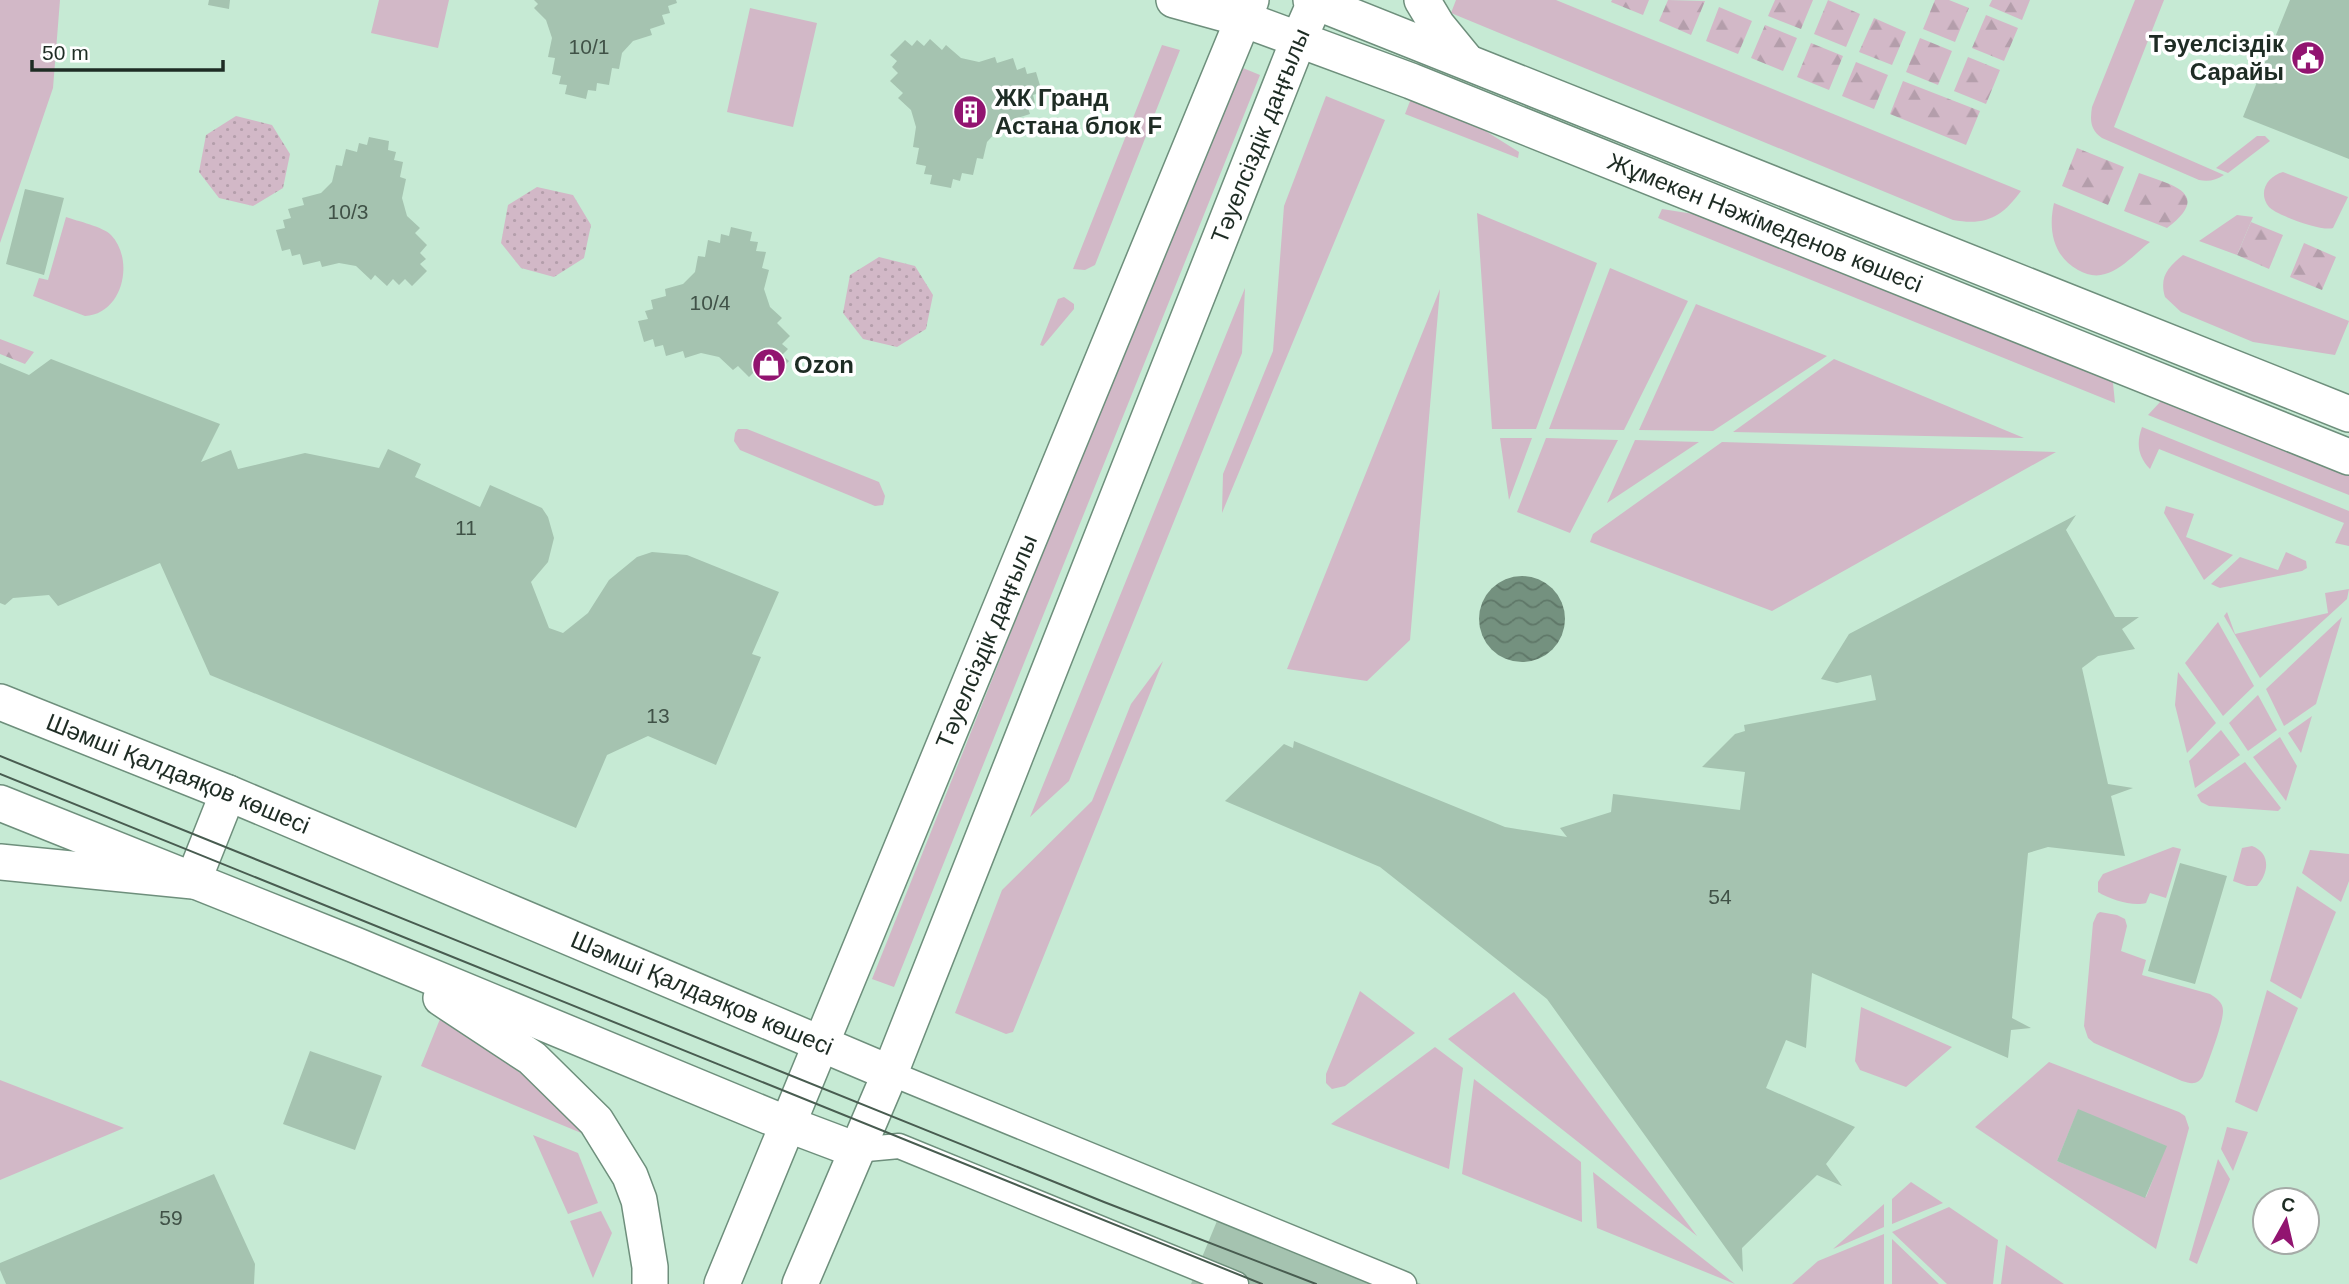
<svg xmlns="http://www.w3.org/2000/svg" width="2349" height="1284" font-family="Helvetica,sans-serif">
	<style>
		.grass { fill: #d2b8c7; fill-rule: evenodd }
		.forest { fill: url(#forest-firs) }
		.park { fill: url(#park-dots) }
		.water { fill: url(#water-waves) }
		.building { fill: #a5c3b0 }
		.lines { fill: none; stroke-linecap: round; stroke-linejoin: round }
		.street-casing { stroke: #6e8f7c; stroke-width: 27 }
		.secondary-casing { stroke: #6e8f7c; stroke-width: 38 }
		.street { stroke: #fff; stroke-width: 24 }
		.secondary { stroke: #fff; stroke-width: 35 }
		.tram { stroke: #485c50; stroke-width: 2 }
		.labels { text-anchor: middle; stroke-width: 7; stroke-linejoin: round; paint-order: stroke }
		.number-label { font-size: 21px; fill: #405247 }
		.poi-label { font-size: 24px; font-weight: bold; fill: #1e2c24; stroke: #fff; text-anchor: start }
		.street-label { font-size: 24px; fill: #1e2c24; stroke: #fff }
	</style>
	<defs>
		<pattern id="forest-firs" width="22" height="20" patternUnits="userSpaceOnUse" patternTransform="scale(1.75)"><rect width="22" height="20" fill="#d2b8c7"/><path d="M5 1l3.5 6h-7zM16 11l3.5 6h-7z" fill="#b49eab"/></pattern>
		<pattern id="park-dots" width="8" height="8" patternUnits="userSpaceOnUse" patternTransform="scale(1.75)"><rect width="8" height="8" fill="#d2b8c7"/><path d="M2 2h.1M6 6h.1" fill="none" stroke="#b49eab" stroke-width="1.8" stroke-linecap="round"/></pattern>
		<pattern id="water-waves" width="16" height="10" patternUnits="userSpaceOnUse" patternTransform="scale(1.75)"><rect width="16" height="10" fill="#74917f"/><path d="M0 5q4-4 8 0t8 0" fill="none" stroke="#5f7768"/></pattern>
	</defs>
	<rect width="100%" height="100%" fill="#c6ead4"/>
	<path class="grass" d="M0,0H60L53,88L0,243Z
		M379,0H449L438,48L371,33Z
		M1456,0H1556L2021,191C2002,217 1986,226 1953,220L1451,13Z
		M2135,0H2164L2114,127L2224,175C2216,180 2209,182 2199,180L2102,138C2090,130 2090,120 2092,107Z
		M750,8L817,23L793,127L727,112Z
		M1162,45L1180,50L1095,265L1085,270L1073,269Z
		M1238,66L1260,75L894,987L872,979Z
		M1326,96L1385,120L1222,513L1223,474L1273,351L1284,206Z
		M1412,96L1457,113L1519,152L1518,158L1405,114Z
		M2257,136H2265L2270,141L2228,173L2216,168Z
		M2283,172L2348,197L2333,228C2323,232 2276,215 2269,207C2257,192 2268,176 2283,172Z
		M2054,203L2150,242C2137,252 2121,270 2105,274C2096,277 2087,275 2078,270C2053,256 2048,230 2054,203Z
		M1662,209L1725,219L2108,377L2113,383L2115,403L1658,218Z
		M1477,213L1597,263L1536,429H1492Z
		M2237,215L2253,217L2237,255L2199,241Z
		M66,217C77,221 104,227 111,235C135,260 123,314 85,316L33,296L39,278L48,280Z
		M2183,255L2349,321L2335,355L2253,342L2181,312L2165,297C2159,277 2168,267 2183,255Z
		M1610,268L1688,301L1624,430L1549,429Z
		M1245,288L1242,353L1069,781L1030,817Z
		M1440,289L1410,640L1367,681L1287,669Z
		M1064,297L1074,304V309L1043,346L1040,345L1058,299Z
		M1696,304L1827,356L1713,431L1639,430Z
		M1834,359L2024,438L1733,432Z
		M2161,401H2168L2349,472V495L2148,415Z
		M2142,427L2349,511V546L2335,543L2344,523L2159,449L2150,469C2138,456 2136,444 2142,427Z
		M738,429H747L879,482L885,496L883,505L875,506L740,450L734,441L735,433Z
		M1500,438H1532L1509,500Z
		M1546,438L1618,440L1570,533L1517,512Z
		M1635,440L1699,442L1607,503Z
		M1722,442L2056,452L1772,611L1590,542L1593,534Z
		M2166,506L2194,514L2186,537L2233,555L2204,580L2164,513Z
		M2286,552L2306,561L2307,568L2302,571L2220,588L2211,584L2240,557L2278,570Z
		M2349,589L2347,599L2260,678L2224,616L2227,612L2235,634L2328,613L2325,593Z
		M2342,617L2316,704L2284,726L2266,689Z
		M2218,622L2254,686L2223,716L2185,663Z
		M1163,661L1013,1032L1006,1034L955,1013L1002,890L1092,801L1131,704Z
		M2178,672L2216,723L2187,753L2175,705Z
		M2258,695L2277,730L2248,751L2229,723Z
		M2312,716L2301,753L2288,733Z
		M2221,730L2240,755L2195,788L2189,761Z
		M2280,737L2297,766L2286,801L2253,757Z
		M2245,762L2281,808L2278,811L2209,806L2201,802L2197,795Z
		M2252,846C2271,853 2269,873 2257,886H2247L2233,881L2242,848Z
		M2173,847L2181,849L2166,898L2150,893L2146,903C2133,907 2109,899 2098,892V882L2103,874Z
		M2310,850L2349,854V881L2341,902L2302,873Z
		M2297,886L2336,912L2301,999L2270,981Z
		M2100,912L2117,915L2125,919L2127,926L2121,951L2146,960L2142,975L2210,994C2216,998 2223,1002 2223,1011C2223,1024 2208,1062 2203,1076C2198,1085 2191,1084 2182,1081L2094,1043L2088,1038L2084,1026L2093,923L2097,914Z
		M2267,990L2298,1008L2257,1112L2235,1102Z
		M1360,991L1415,1033L1345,1086L1332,1089L1326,1083V1074Z
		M1514,992L1697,1236L1448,1039Z
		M1861,1007L1952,1047L1906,1087L1860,1070L1855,1061Z
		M440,1019L468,1035L533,1082L586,1135L421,1066Z
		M1435,1047L1463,1068L1449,1169L1331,1124Z
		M2049,1062L2179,1112L2185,1116L2189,1128L2156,1249L1975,1127ZM2078,1110L2166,1146L2146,1197L2057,1161Z
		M1474,1079L1581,1162L1582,1222L1462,1174Z
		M0,1080L124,1128L0,1180Z
		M2227,1127L2248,1132L2233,1171L2221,1149Z
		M533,1135L578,1153L598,1203L568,1214Z
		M2218,1159L2230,1179L2197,1264L2189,1260Z
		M1593,1172L1735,1284L1597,1228Z
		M1911,1182L1943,1203L1892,1224V1199Z
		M1884,1204V1227L1833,1249Z
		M1949,1207L1998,1240L1993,1284H1947L1892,1232Z
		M601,1211L612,1233L593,1278L570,1221Z
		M1884,1234V1284H1792L1818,1261Z
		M1892,1239L1939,1284H1892Z
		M2006,1245L2064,1284H2001Z"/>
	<path class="forest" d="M1612,0H1649L1643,15L1611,2Z
		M1668,0L1705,1L1691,35L1659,21Z
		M1775,0H1813L1801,29L1768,16Z
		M1828,0L1860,14L1846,47L1814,34Z
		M1935,0H1949L1969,8L1955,42L1923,29Z
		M1992,0H2030L2022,20L1989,6Z
		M1719,7L1752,21L1738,54L1706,41Z
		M1986,15L2018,28L2004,61L1972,48Z
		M1874,18L1906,32L1892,65L1859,52Z
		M1765,25L1797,38L1783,71L1751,58Z
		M1920,38L1952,51L1938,85L1906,72Z
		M1811,43L1843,56L1829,90L1797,77Z
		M1968,57L2000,70L1986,104L1954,91Z
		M1856,62L1888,75L1874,109L1842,96Z
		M1903,81L1980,111L1966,145L1890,114Z
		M2077,148L2124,167L2108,205L2062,186Z
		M2139,173C2172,185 2213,193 2167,228L2124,211Z
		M2251,222L2283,235L2269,269L2237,255Z
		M2304,243L2336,257L2322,290L2290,277Z
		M0,339L34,352L25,364L0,354Z"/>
	<path class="park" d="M236,116L272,125L290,154L283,188L253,206L219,198L199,172L206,135Z
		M537,187L573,195L591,225L584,258L554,277L521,268L501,243L508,205Z
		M879,257L915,266L933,295L926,329L897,347L863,339L843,313L850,275Z"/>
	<path class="water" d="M1479 619a43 43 0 1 1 86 0a43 43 0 1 1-86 0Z"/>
	<path class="building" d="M209,0H230L229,9L208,5Z
		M534,0H676L677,3L668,6L670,13L662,15L665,24L650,29L652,35L633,41L622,53L619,69L612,68L609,85L597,83L596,91L588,90L586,99L565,94L567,85L559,84L561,76L552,74L555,58L548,57L552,38L546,20L534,8L538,4Z
		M2290,0H2349V159L2243,117Z
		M930,39L942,50L946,45L961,58L979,62L995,57L997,63L1013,58L1017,70L1025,67L1027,74L1036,72L1042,92L1033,95L1035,103L1027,105L1030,114L1014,119L1016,125L997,131L987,142L983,159L977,158L973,175L962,173L960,181L953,179L951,188L930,184L932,175L924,174L926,166L916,164L919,148L913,147L916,127L911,110L898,98L903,93L890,81L898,73L892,67L897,61L890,55L905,40L912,46L917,40L924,46Z
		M369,137L389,141L388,150L396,152L394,160L403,162L400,177L406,179L402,198L407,216L420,228L415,233L427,245L420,253L426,259L420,264L427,271L412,286L405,279L399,285L393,279L387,286L375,275L371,280L356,266L339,263L322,267L320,261L303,265L300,254L292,256L290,249L282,251L276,230L285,228L283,220L291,218L288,209L304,205L302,198L321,193L332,182L336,165L342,166L346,149L357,152L359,143L367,145Z
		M25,189L64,198L44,275L6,264Z
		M731,227L752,232L750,241L758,242L756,251L766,252L762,268L769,270L764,289L770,307L782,318L777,323L790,336L782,344L788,349L782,355L789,361L774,377L767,370L762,376L756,370L749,377L738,366L733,370L719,357L701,353L685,358L683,351L666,356L663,345L655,347L653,339L644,342L638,321L648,319L645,311L653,309L651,300L666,296L665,289L683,284L695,272L698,256L705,257L708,240L720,243L721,234L729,236Z
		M51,359L220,424L201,462L231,450L238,469L305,453L379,468L388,449L421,464L415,477L480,507L490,485L542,508L548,517L554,538L548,562L531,582L549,628L563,633L588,613L609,580L637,557L652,552L687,555L779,592L752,654L761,657L716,765L648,736L607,755L576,828L373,742L210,675L160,563L58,606L49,595L13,598L5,605L0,603V363L29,375Z
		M2076,515L2066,530L2115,617H2139L2122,629L2135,649L2098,656L2082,668L2108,784L2133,788L2111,796L2125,856L2048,847L2028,853L2012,1018L2031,1028L2011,1030L2008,1058L1812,973L1806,1048L1786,1040L1766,1088L1855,1127L1826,1164L1842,1186L1817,1175L1742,1248L1743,1272L1547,999L1380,867L1225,801L1284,744L1293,748L1294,741L1505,827L1567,837L1560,828L1611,812L1613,794L1740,810L1745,772L1702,767L1735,734L1745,731L1744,725L1876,700L1871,675L1837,683L1821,679L1849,634Z
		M2180,863L2227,876L2195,984L2148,971Z
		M310,1051L382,1076L355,1150L283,1124Z
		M2078,1109L2167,1146L2145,1198L2057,1161Z
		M214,1174L255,1264L254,1284H6L0,1270V1263Z
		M1224,1204L1421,1284H1191Z"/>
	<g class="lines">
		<g class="street-casing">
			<path id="street" d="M890,1073L1404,1284
				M856,1150L899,1146L1236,1284"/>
		</g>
		<g class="secondary-casing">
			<g id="secondary">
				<path id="s1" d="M1174,0L1243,19L1411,81L2349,457"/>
				<path d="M1311,0L2349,414"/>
				<path d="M1422,0L1437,25L1464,58"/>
				<path id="s2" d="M0,702L228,793L890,1073"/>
				<path d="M0,803L355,945L787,1124L856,1150"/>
				<path d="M0,862L193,881L228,793"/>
				<path d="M441,998L532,1058L596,1121L630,1176L639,1200L650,1267V1284"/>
				<path id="s3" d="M722,1284L1251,0"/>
				<path id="s4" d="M800,1284L890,1073L1298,41L1316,0"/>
			</g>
		</g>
		<use href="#street" class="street"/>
		<use href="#secondary" class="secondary"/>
		<path class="tram" d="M0,756L1104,1202L1316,1284
			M0,774L1262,1284"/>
	</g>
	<defs>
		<g id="civic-disc" transform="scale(1.75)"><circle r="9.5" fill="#921470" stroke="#fff"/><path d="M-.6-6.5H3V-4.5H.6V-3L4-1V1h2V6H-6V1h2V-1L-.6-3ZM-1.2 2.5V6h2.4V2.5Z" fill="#fff"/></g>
		<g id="building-disc" transform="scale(1.75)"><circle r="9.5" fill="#921470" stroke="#fff"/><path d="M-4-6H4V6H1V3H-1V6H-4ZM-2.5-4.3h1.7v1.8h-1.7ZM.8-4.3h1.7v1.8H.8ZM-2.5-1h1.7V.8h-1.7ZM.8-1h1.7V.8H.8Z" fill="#fff"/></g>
		<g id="shop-disc" transform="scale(1.75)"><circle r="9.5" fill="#921470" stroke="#fff"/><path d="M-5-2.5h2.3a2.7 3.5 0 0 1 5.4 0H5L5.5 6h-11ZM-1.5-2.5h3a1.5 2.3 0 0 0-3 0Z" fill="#fff"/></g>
	</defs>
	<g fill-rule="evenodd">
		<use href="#civic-disc" x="2308" y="58"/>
		<use href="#building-disc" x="970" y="112"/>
		<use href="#shop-disc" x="769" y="365"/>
	</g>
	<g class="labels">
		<g class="number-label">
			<text x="589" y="54">10/1</text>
			<text x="348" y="219">10/3</text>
			<text x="710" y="310">10/4</text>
			<text x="466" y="535">11</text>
			<text x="658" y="723">13</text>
			<text x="1720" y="904">54</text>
			<text x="171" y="1225">59</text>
		</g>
		<g class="poi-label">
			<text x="2284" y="52" text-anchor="end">Тәуелсіздік<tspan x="2284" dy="28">Сарайы</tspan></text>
			<text x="995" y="106">ЖК Гранд<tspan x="995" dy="28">Астана блок F</tspan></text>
			<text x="794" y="373">Ozon</text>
		</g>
		<g class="street-label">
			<text dy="8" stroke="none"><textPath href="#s4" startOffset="1237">Тәуелсіздік даңғылы</textPath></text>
			<text dy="8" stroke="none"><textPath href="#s1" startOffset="632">Жұмекен Нәжімеденов көшесі</textPath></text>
			<text dy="8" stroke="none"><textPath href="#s3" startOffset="695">Тәуелсіздік даңғылы</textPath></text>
			<text dy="8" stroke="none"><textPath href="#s2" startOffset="192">Шәмші Қалдаяқов көшесі</textPath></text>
			<text dy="8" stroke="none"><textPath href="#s2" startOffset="760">Шәмші Қалдаяқов көшесі</textPath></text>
		</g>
	</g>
	<g transform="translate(2286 1221) rotate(8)"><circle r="33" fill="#ffffff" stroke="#a5aba7" stroke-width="2"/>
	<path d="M0-5L12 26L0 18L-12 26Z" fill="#921470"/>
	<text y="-10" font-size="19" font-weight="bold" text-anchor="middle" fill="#1e2c24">С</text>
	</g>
	<path d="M32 60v10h191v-10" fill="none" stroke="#1e2c24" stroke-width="3.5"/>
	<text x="42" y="60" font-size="21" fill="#1e2c24" stroke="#ffffff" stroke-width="5" paint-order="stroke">50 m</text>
</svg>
